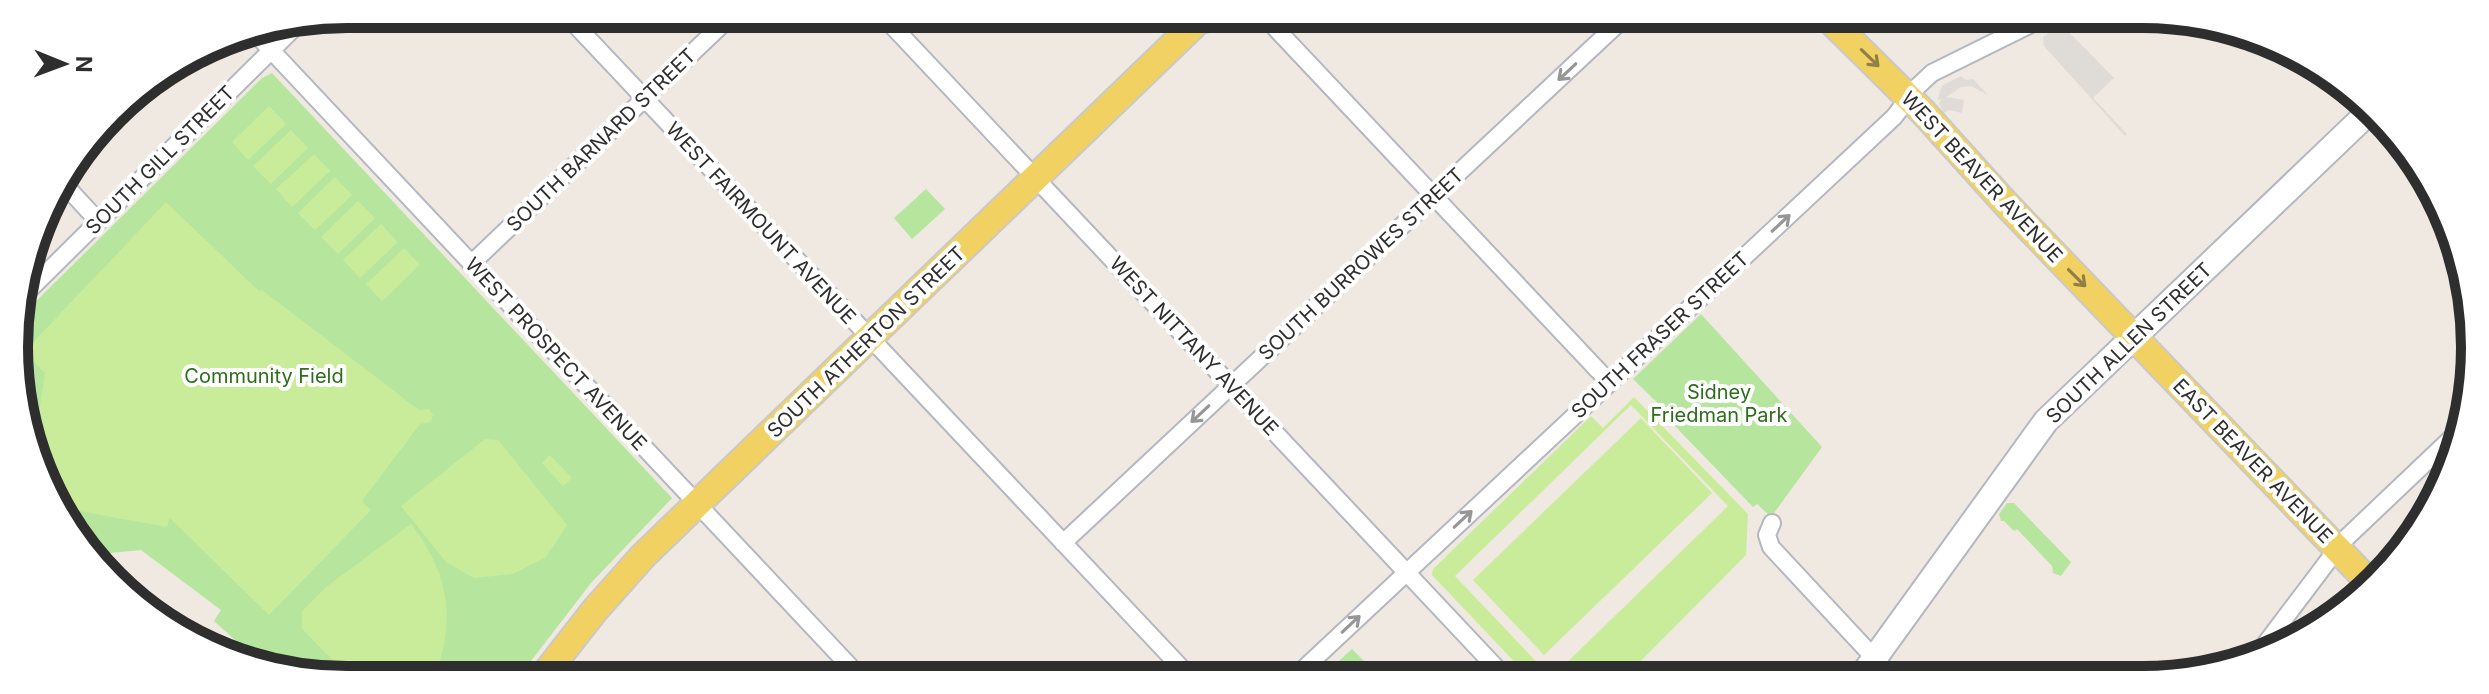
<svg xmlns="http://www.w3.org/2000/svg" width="2489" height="694" font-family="Inter,sans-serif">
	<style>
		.green { fill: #b6e59e }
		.pitch { fill: #c9ec9a }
		.plaza { fill: #dfdcd8 }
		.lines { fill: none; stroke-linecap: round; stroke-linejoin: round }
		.street-casing { stroke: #b4b7c1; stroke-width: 20 }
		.secondary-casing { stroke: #b4b7c1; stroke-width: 28 }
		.primary-casing { stroke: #c9c9c9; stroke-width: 30 }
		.street { stroke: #fff; stroke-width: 16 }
		.secondary { stroke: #fff; stroke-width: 24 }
		.primary { stroke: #f2d163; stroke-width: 26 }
		.oneway { stroke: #908048 }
		.oneway2 { stroke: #969696 }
		.labels { text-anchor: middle; stroke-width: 8; stroke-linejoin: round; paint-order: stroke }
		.street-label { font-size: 20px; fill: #2e2e2e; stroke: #fff }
		.park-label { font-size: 20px; fill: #2c6e1b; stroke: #fff }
		.rim { fill: none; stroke: #2e2e2e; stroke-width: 10 }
	</style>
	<rect width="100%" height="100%" fill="#efe9e1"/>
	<path class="green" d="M272,73L672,498L591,583L521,674H282L266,668L214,621L221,610L141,550L89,555L83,550L25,434L16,321L262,78Z
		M926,189L945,209L912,239L894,218Z
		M1701,314L1822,447L1771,517L1757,504L1753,507L1671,422L1672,417L1633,379Z
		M2007,503H2014L2071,562L2061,576L2053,573L2052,566L2017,529L2014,531L2004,521H2001L1999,514Z
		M1352,649L1364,661L1358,667L1359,670L1353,676H1333L1328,671Z"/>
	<path class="pitch" d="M269,106L286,124L248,160L232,142Z
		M291,130L308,148L271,184L253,166Z
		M314,154L330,171L292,207L276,189Z
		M335,177L352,195L315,230L298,213Z
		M358,201L375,218L338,254L321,237Z
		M166,202L259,291L262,290L419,410L429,409L433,415L431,422L420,424L362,501L371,510L269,615L170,518L167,527L62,508L33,450L45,373L24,352Z
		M381,224L398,242L360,278L343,260Z
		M404,248L420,265L382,301L366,284Z
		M1634,397L1748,514L1746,555L1626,676H1553L1728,506L1631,405L1455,576L1550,676H1528L1432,575L1433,569L1591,416L1603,428Z
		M1641,418L1712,493L1544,655L1473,580Z
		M485,439L498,440L567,525L546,557L513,574L474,578L446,562L401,506Z
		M550,455L572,478L563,486L542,463Z
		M411,524C448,572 456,616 436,674H346L302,629V611L326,587Z"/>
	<path class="plaza" d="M2061,24L2114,78L2093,98L2127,134L2125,136L2044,46L2043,37Z
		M1961,76L1966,80L1973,79L1988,95L1971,86L1961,87L1946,97L1964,100L1962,113L1948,110L1944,113L1939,103L1942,99L1938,100L1940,90L1943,85Z"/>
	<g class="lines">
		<g class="street-casing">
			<path id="street" d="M566,15L1188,675
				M883,16L1504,676
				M1265,17L1609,382
				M254,32L858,675
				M62,182L98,221
				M471,264L732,15
				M22,297L299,23
				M1772,523L1767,535L1771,547L1892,677
				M1063,543L1624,18
				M2257,655L2343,541L2462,428
				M1296,676L1894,117L1917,87L1932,73L2039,20"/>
		</g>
		<g class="secondary-casing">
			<path id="secondary" d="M1861,677L2046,421L2369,112"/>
		</g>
		<g class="primary-casing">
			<path id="primary" d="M1829,19L1924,113L2006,204L2372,585
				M545,674L595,610L643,556L1198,21L1210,17"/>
		</g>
		<use href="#street" class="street"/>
		<use href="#secondary" class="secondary"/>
		<use href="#primary" class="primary"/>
	</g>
	<defs><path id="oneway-shaft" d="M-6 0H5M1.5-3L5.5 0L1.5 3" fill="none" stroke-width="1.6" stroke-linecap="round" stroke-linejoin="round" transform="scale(2)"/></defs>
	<g class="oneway">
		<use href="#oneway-shaft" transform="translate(1870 58) rotate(44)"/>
		<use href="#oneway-shaft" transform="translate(2077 278) rotate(45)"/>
	</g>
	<g class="oneway2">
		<use href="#oneway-shaft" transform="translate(1567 72) rotate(137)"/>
		<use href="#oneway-shaft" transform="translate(1781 223) rotate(-43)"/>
		<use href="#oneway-shaft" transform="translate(1200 414) rotate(137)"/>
		<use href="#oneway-shaft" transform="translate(1463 519) rotate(-43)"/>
		<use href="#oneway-shaft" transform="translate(1351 624) rotate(-43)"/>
	</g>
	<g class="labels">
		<g class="street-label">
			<text transform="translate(601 140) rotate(-44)" y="7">SOUTH BARNARD STREET</text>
			<text transform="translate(160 160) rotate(-45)" y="7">SOUTH GILL STREET</text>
			<text transform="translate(1982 177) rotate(47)" y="7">WEST BEAVER AVENUE</text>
			<text transform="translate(761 223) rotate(47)" y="7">WEST FAIRMOUNT AVENUE</text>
			<text transform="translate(1361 264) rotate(-43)" y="7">SOUTH BURROWES STREET</text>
			<text transform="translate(1660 335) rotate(-43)" y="7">SOUTH FRASER STREET</text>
			<text transform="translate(866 342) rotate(-44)" y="7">SOUTH ATHERTON STREET</text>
			<text transform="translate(2129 343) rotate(-44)" y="7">SOUTH ALLEN STREET</text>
			<text transform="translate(1194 346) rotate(47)" y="7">WEST NITTANY AVENUE</text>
			<text transform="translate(556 354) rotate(47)" y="7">WEST PROSPECT AVENUE</text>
			<text transform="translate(2253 461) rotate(46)" y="7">EAST BEAVER AVENUE</text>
		</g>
		<g class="park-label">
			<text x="264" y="383">Community Field</text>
			<text x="1719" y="399">Sidney<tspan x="1719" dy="23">Friedman Park</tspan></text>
		</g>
	</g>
	<path d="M0 0H2489V694H0ZM347 28H2142A319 319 0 0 1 2461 347V347A319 319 0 0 1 2142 666H347A319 319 0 0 1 28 347V347A319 319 0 0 1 347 28Z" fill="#fff" fill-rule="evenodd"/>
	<path class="rim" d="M347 28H2142A319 319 0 0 1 2461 347V347A319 319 0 0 1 2142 666H347A319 319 0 0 1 28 347V347A319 319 0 0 1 347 28Z"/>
	<g transform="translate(64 64) rotate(91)" stroke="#ffffff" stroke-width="6" paint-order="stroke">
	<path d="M0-6L14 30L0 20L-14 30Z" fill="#2e2e2e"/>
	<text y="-12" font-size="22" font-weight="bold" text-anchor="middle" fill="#2e2e2e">N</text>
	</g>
</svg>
